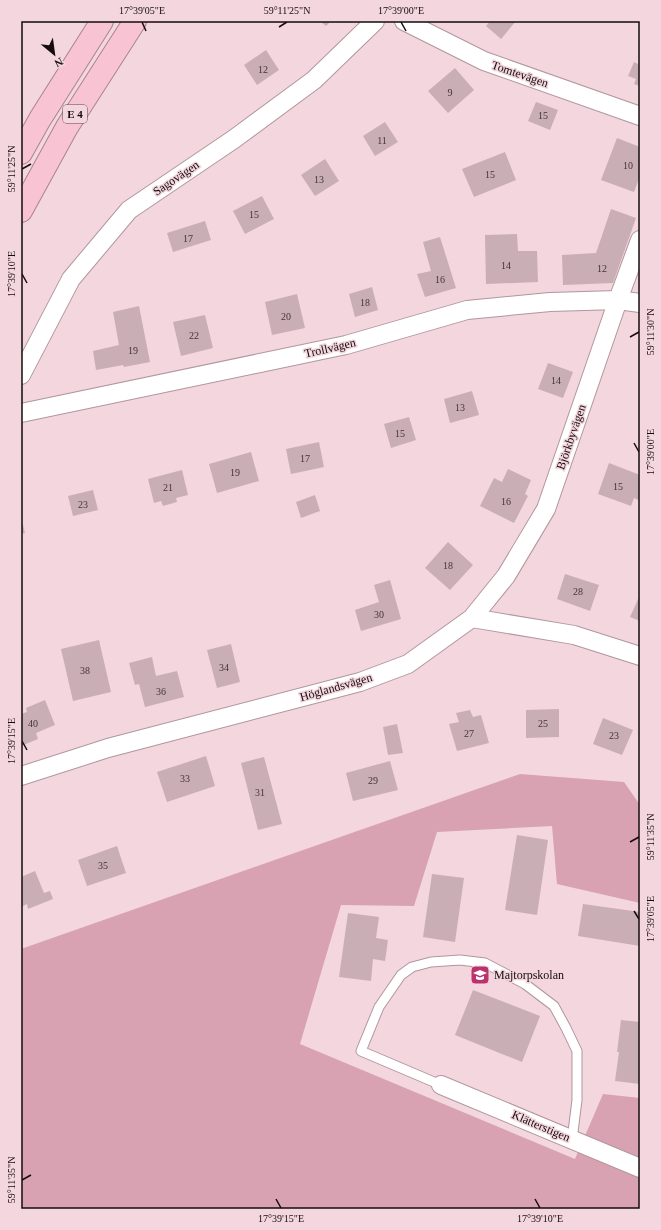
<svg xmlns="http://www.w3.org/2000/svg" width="661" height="1230" font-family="Georgia,serif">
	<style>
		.green { fill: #d8a2b2 }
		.building { fill: #caaeb6 }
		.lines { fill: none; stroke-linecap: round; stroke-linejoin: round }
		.lane-casing { stroke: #b1969e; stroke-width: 11 }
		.street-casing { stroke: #b1969e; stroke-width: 20 }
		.highway-casing { stroke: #a9848f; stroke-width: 24 }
		.lane { stroke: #fff; stroke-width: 9 }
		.street { stroke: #fff; stroke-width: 18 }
		.highway { stroke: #f8c4d4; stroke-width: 22 }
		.ticks { fill: none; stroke: #150c0f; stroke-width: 1.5 }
		.labels { text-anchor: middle; stroke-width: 3; stroke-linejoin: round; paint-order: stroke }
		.number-label { font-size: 10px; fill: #423439 }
		.shield { fill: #f3d6de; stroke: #58494d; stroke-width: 1 }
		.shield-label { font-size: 11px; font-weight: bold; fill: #150c0f }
		.street-label { font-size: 12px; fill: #150c0f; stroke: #f3d6de }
		.poi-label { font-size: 12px; fill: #150c0f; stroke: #f3d6de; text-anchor: start }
		.neatline { fill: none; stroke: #150c0f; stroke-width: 1.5 }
		.ticks-label { font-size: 10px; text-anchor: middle; fill: #150c0f }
	</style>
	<rect width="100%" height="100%" fill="#f3d6de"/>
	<path class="green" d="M520,774L624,782L640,805V903L557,884L552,826L437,832L414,906L341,905L300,1044L575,1159L603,1094L640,1098V1209H21V949Z"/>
	<path class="building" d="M320,21H331L326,26Z
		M490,21H516L501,39L486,26Z
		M266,50L279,70L257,85L244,65Z
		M634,62L640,65V86L634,84L636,79L628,76Z
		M455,68L474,90L448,113L428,91Z
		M536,102L558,110L550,130L528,121Z
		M385,122L398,142L375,156L363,136Z
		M617,138L640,147V176L634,192L601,180Z
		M505,152L516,180L474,197L462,169Z
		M325,159L339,181L315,196L301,175Z
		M262,196L274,219L245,234L233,211Z
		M611,209L636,218L613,283L563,285L562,255L596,253Z
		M205,221L211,240L173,252L167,233Z
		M517,234L518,251H537L538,282L486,284L485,235Z
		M440,237L456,288L425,297L417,274L431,271L423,242Z
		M372,287L378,310L355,317L349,294Z
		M297,294L305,328L272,335L265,302Z
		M139,306L150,362L124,367L123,365L96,370L93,351L119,345L113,312Z
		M205,315L213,348L181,356L173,322Z
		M548,363L573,372L563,398L538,389Z
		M472,391L479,415L450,423L444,399Z
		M409,417L416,440L391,448L384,424Z
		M319,442L324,467L291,474L286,449Z
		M251,452L259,481L217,493L209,464Z
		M609,463L640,475V481L638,486L640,487V495L638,500L634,498L631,506L598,494Z
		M508,469L531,480L525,494L528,496L514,523L480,506L494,478L502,482Z
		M182,470L188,495L176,498L177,502L163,506L161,501L154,503L148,479Z
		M93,490L98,510L73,516L68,496Z
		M315,495L320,511L301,518L296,502Z
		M21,517L25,533L21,534Z
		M448,542L473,565L450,590L425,568Z
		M565,574L599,585L590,611L557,599Z
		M390,580L401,619L361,631L355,610L379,602L374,585Z
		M640,595V621L630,617Z
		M99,640L111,692L73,701L61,649Z
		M231,644L240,682L217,688L207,650Z
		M152,657L156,676L177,671L184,697L145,707L139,684L135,685L129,663Z
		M45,700L55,725L36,733L38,739L21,746V714L27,712L26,708Z
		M559,709V737L526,738V710Z
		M470,710L473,717L481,715L489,743L457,751L449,724L459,722L456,713Z
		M603,718L633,730L622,755L593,744Z
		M397,724L403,753L388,755L383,727Z
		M206,756L215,786L167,802L157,772Z
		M264,757L282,824L258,830L241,763Z
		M390,761L398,790L353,801L346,773Z
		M517,835L548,840L537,915L505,910Z
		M117,846L126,873L87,886L78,860Z
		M35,871L44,893L50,891L53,899L28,909L27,904L21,907V877Z
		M432,874L464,878L455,942L423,937Z
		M583,904L640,912V946L578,936Z
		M348,913L379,917L376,938L388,940L385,961L373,959L371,981L339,977Z
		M473,990L540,1016L522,1062L455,1035Z
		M621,1020L640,1022V1084L615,1081L619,1052H617Z"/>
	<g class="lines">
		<g class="lane-casing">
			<path id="lane" d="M441,1085L361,1051L379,1007L401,975L412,967L431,962L460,960L485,963L525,984L554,1006L566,1028L577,1051V1100L572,1140"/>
		</g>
		<g class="street-casing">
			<path id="street" d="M404,21L484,61L640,116
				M21,375L71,279L129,210L234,139L314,80L375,21
				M21,413L346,345L467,310L550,302L618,300L640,303
				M472,618L574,635L640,656
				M21,776L108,748L360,682L408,664L472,618L506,576L546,509L618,300L640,240
				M441,1085L640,1168"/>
		</g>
		<g class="highway-casing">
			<path id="highway" d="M21,153L40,119L102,21
				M21,211L67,127L135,21"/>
		</g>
		<use href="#lane" class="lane"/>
		<use href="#street" class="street"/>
		<use href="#highway" class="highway"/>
	</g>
	<path class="ticks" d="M142,22L146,31M401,22L406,31M279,27L287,22M22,169L31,164M22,274L27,283M630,337L639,332M634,443L639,452M22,741L27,750M630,842L639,837M634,911L639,919M22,1180L31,1175M276,1199L281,1208M535,1199L540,1208"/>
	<defs>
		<g id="school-square" transform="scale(1)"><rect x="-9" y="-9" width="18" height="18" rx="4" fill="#bb326d" stroke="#f3d6de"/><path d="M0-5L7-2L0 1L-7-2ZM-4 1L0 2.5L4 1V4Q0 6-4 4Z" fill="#fff"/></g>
	</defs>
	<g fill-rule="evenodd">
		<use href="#school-square" x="480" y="975"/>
	</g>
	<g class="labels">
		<g class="number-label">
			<text x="263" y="73">12</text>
			<text x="450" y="96">9</text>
			<text x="543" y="119">15</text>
			<text x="382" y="144">11</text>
			<text x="628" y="169">10</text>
			<text x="490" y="178">15</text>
			<text x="319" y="183">13</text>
			<text x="254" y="218">15</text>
			<text x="188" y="242">17</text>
			<text x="506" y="269">14</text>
			<text x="602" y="272">12</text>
			<text x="440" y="283">16</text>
			<text x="365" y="306">18</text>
			<text x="286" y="320">20</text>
			<text x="194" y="339">22</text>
			<text x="133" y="354">19</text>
			<text x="556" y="384">14</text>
			<text x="460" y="411">13</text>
			<text x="400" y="437">15</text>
			<text x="305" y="462">17</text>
			<text x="235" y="476">19</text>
			<text x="618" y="490">15</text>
			<text x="168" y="491">21</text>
			<text x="506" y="505">16</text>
			<text x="83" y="508">23</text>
			<text x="448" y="569">18</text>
			<text x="578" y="595">28</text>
			<text x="379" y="618">30</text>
			<text x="224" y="671">34</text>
			<text x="85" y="674">38</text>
			<text x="161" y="695">36</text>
			<text x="33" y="727">40</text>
			<text x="543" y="727">25</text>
			<text x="469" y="737">27</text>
			<text x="614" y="739">23</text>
			<text x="185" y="782">33</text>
			<text x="373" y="784">29</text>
			<text x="260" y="796">31</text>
			<text x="103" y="869">35</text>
		</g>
		<rect class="shield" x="63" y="105" width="24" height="18" rx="3"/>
		<g class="shield-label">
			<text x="75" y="118">E 4</text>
		</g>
		<g class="street-label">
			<text transform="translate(520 74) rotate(19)" y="4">Tomtevägen</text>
			<text transform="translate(176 178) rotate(-34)" y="4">Sagovägen</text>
			<text transform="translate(330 348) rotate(-13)" y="4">Trollvägen</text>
			<text transform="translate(571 437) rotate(-71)" y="4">Björkbyvägen</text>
			<text transform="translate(336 687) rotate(-16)" y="4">Höglandsvägen</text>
			<text transform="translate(541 1126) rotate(23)" y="4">Klätterstigen</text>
		</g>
		<g class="poi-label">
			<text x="494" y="979">Majtorpskolan</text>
		</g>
	</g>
	<rect width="661" height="1230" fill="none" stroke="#f3d6de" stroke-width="44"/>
	<g transform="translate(54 54) rotate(151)" stroke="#f3d6de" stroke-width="3" paint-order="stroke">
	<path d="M0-3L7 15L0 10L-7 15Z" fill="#150c0f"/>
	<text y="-6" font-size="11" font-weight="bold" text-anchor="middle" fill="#150c0f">N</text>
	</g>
	<rect x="22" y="22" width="617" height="1186" class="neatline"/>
	<g class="ticks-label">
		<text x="142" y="14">17°39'05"E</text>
		<text x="287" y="14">59°11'25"N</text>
		<text x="401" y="14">17°39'00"E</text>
		<text transform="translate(11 169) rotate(-90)" y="4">59°11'25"N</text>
		<text transform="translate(11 274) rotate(-90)" y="4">17°39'10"E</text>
		<text transform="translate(650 332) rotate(-90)" y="4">59°11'30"N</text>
		<text transform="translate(650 452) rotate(-90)" y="4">17°39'00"E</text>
		<text transform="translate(11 741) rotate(-90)" y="4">17°39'15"E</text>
		<text transform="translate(650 837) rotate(-90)" y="4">59°11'35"N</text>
		<text transform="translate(650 919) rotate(-90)" y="4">17°39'05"E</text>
		<text transform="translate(11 1180) rotate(-90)" y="4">59°11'35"N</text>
		<text x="281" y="1222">17°39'15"E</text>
		<text x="540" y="1222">17°39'10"E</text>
	</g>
</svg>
